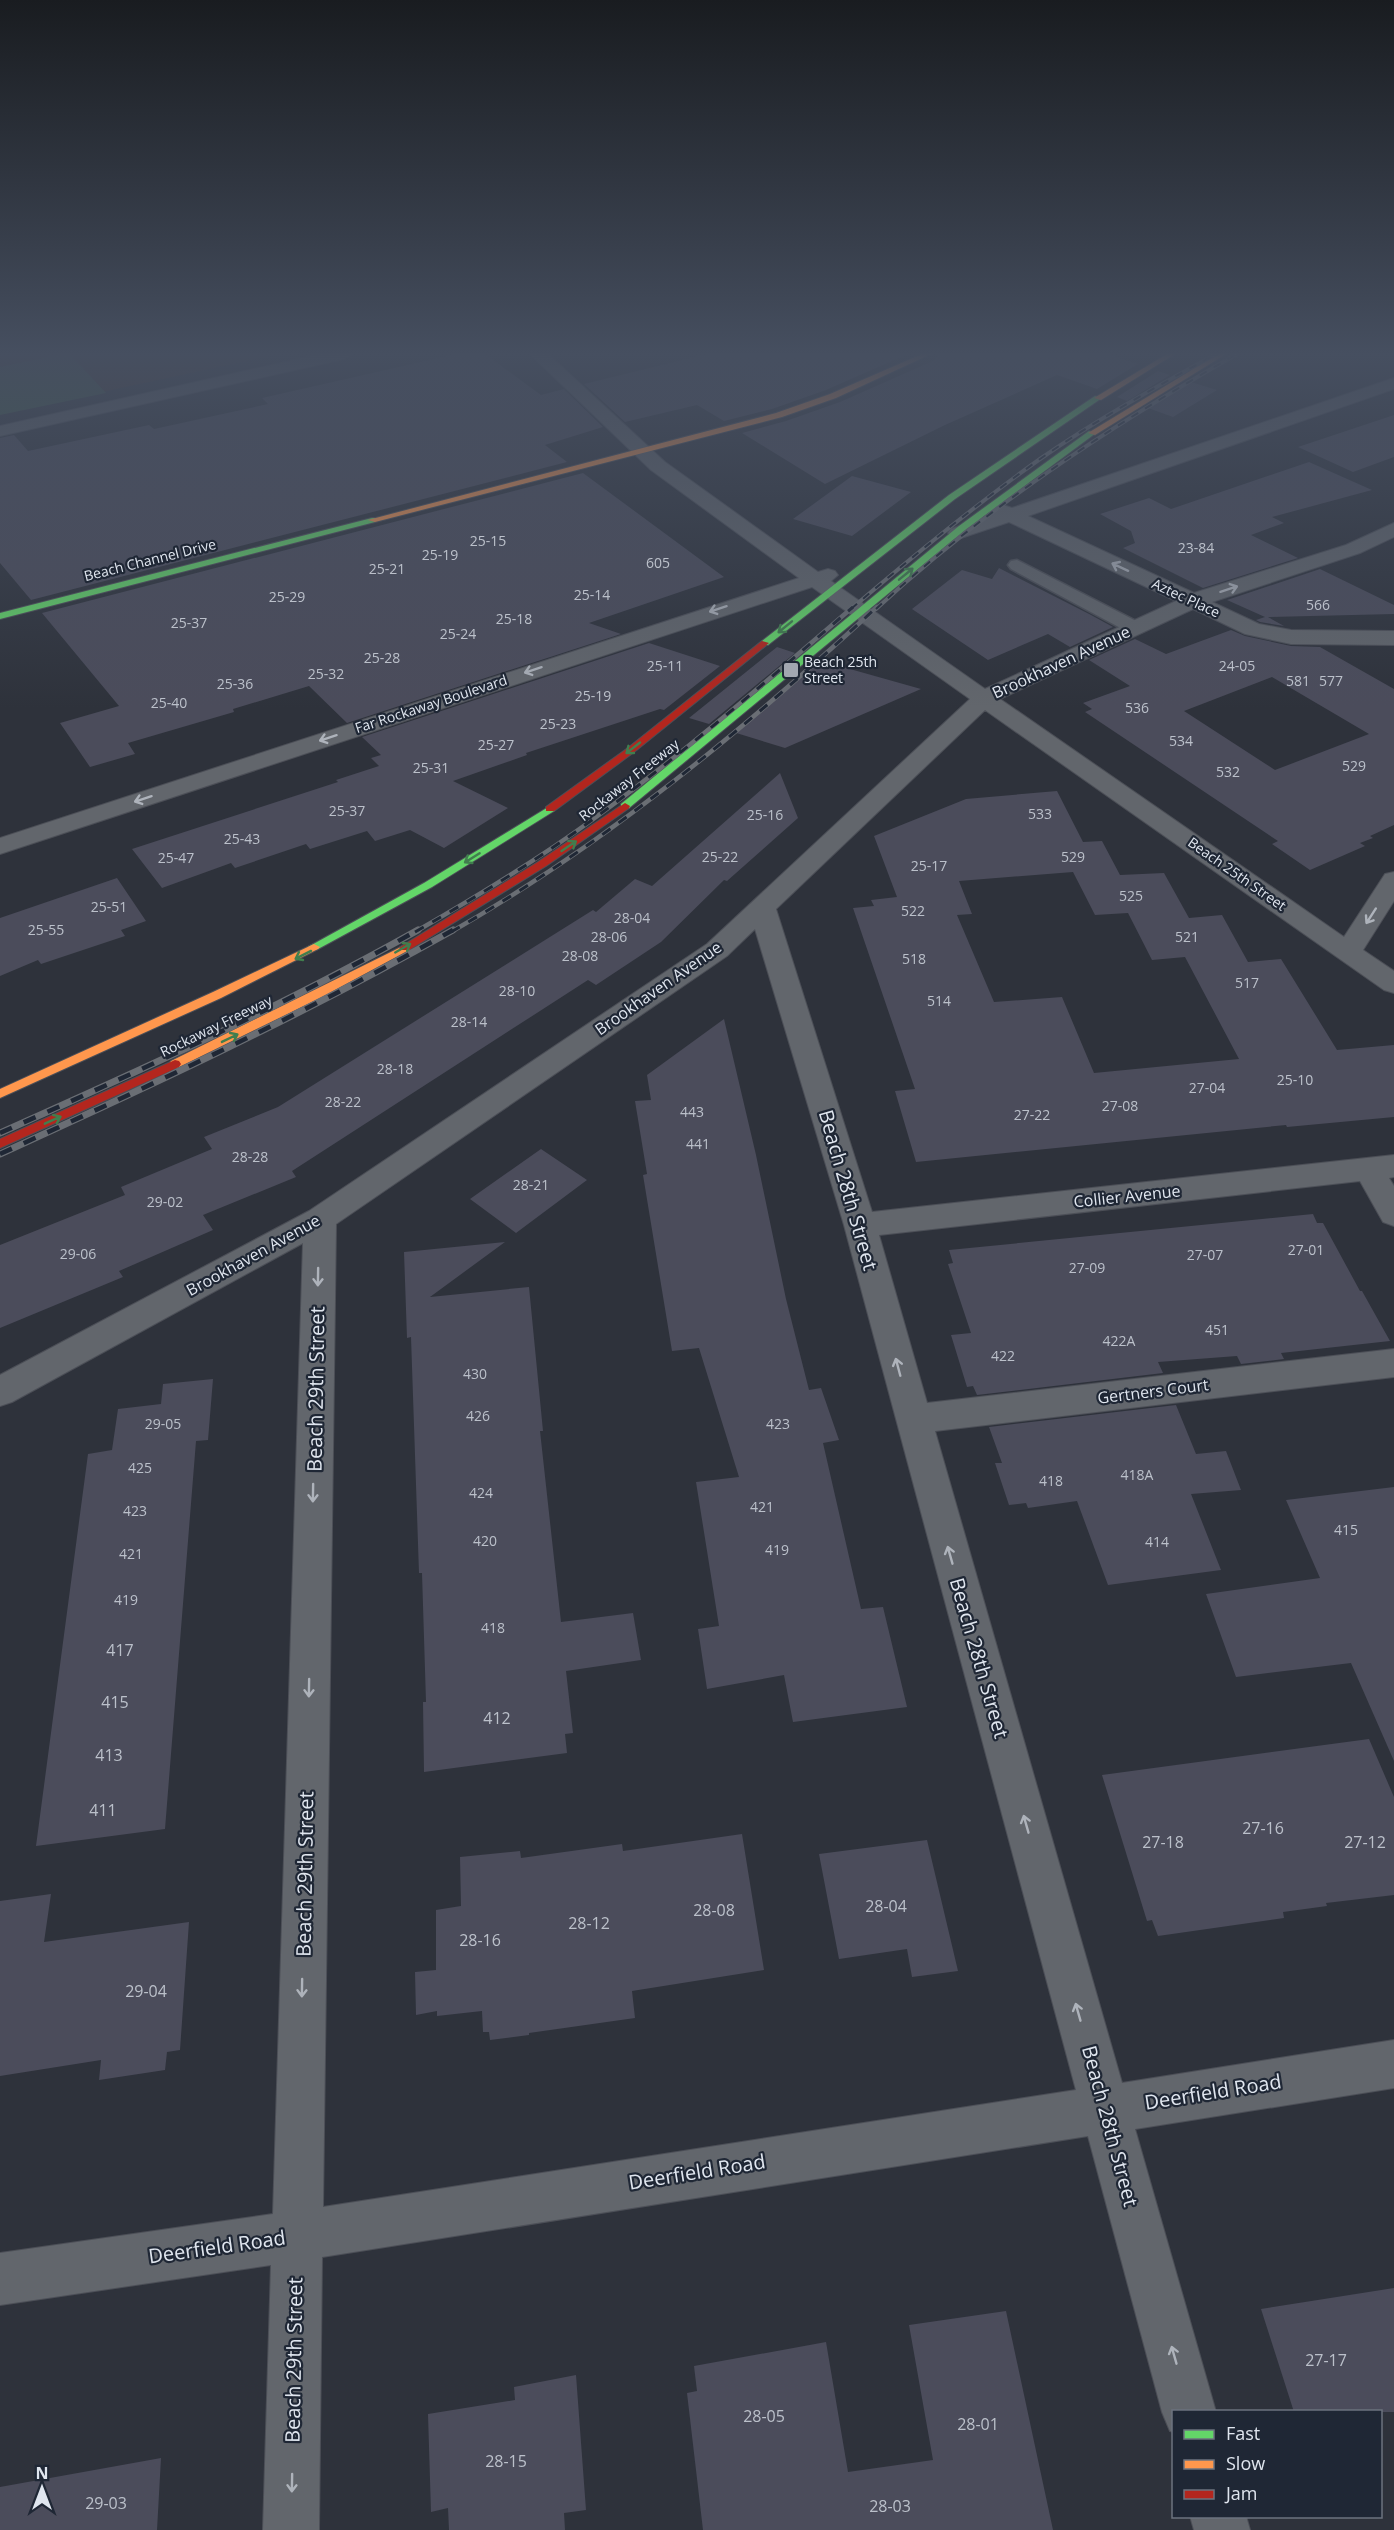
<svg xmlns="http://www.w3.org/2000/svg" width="1394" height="2530" font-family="'Open Sans',sans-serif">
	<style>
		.education { fill: #44332f }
		.green { fill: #3c5d46 }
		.building { fill: #4b4c5b; fill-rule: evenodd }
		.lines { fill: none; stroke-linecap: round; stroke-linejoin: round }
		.lane-casing { stroke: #4c4f57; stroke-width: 3 }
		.street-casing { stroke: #4c4f57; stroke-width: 2 }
		.fast-casing { stroke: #4c4f57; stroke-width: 2 }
		.slow-casing { stroke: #4c4f57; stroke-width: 2 }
		.jam-casing { stroke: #4c4f57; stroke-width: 2 }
		.lane { fill: #62666c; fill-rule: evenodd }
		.street { fill: #62666c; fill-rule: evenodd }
		.fast { fill: #63d668; fill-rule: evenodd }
		.slow { fill: #ff974d; fill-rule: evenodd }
		.jam { fill: #b3261e; fill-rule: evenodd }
		.rail-far2-casing { stroke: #6a6e74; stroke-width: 4 }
		.rail-far1-casing { stroke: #6a6e74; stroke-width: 4.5 }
		.rail-casing { stroke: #6a6e74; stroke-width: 7 }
		.rail-far2 { stroke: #1f2735; stroke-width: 2; stroke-dasharray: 8; stroke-linecap: butt }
		.rail-far1 { stroke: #1f2735; stroke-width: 3; stroke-dasharray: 10; stroke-linecap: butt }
		.rail { stroke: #1f2735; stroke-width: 4.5; stroke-dasharray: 13; stroke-linecap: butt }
		.oneway { stroke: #aeb3bb }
		.oneway2 { stroke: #417e4e }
		.poi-dot { fill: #a2a7b0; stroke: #1f2735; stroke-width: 2 }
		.labels { text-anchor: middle; stroke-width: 4.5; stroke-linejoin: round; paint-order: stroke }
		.number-label { font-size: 14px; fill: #bbc0ca }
		.far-street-label { font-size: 14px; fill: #e0e6ef; stroke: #1f2735 }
		.far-poi-label { font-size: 14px; fill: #e0e6ef; stroke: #1f2735; text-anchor: start }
		.street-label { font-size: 16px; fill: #e0e6ef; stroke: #1f2735 }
		.near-number-label { font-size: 16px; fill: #bbc0ca }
		.near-street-label { font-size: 20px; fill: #e0e6ef; stroke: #1f2735 }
	</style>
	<rect width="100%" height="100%" fill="#2e323b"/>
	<path class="education" d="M0,354H279L0,414Z"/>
	<path class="green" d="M62,354H70L106,393L0,415V367Z"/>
	<path class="building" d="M456,354H485L541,395L564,389L603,427L545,445L567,462L31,600L0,563V438L14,435L28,451L149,425L154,429L268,404L262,398Z
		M707,354H908L826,390L772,409L724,421L697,405L625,422L584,384Z
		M938,354H1108L1138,364L1097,389L1057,375L945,425L825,484L742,433L786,421L840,402L935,360Z
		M1158,371L1170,375L1127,401L1117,397Z
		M1191,382L1217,390L1173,417L1148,408Z
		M1394,415V457L1353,472L1298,447Z
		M1309,462L1372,490L1272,517L1284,523L1251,535L1298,558L1203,588L1123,548L1135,543L1131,531L1100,514L1149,498L1171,509Z
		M583,473L724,577L589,623L621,634L347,723L309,686L233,709L234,712L128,743L135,754L90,767L60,723L119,706L42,613Z
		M852,476L911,492L852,536L793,519Z
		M999,568L1091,615L1113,627L1070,647L1048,634L988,660L912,609L962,570L992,579Z
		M1320,569L1394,605V614L1268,617L1284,626L1260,622L1256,620L1265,617L1227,600Z
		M1231,630L1245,636L1291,646L1320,647L1394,689V825L1370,836L1373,838L1360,843L1365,846L1310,870L1272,844L1278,841L1085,712L1092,709L1083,703L1130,686L1089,660L1135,639L1166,654ZM1272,677L1369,734L1275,770L1184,711Z
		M649,643L720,666L664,710L660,709L526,753L527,755L453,781L508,808L444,848L410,830L375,841L367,831L310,849L306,844L235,868L231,863L162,888L132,849L338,782L336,780L379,766L371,758L381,755L362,737Z
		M777,647L795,653L709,724L689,718Z
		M818,660L921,689L785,748L733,732Z
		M780,773L798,818L727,881L724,880L661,942L596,985L588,980L292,1171L296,1177L203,1215L213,1230L119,1271L123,1277L0,1328V1245L125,1195L121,1187L212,1149L204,1137L278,1107L593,910L596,912L635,879L652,886Z
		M1057,791L1083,842L1102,841L1120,875L1164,873L1189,918L1222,915L1248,962L1281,959L1337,1050L1394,1045V1117L1287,1127L1286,1125L916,1162L895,1091L915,1089L853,908L874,906L871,900L897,897L874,836L966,799ZM1073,872L1095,915L1128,913L1152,960L1185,957L1239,1059L1094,1073L1062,997L994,1002L957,915L972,914L959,881Z
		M117,878L146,921L121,930L125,936L41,964L38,960L0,976V918Z
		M724,1019L756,1155L786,1299L809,1390L821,1388L839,1440L823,1443L861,1609L883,1607L907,1707L793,1722L784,1675L707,1689L698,1629L719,1626L696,1482L739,1477L699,1348L672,1351L643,1175L647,1174L635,1101L651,1100L647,1075Z
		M541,1149L587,1180L516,1233L470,1199Z
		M1313,1214L1317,1223H1323L1360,1291H1362L1390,1341L1281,1353L1284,1359L1241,1364L1237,1356L1158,1362L1163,1373L977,1395L973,1386L967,1387L951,1335L971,1333L948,1264L953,1263L949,1250Z
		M505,1242L430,1297L529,1287L543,1431H540L561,1622L633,1613L641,1660L566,1671L573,1733L565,1734L567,1753L424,1772L423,1702H426L422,1573H419L411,1337L407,1338L404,1252Z
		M213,1379L208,1440L196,1441L165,1829L36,1846L88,1454L112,1450L118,1409L161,1404L163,1384Z
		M1176,1405L1196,1454L1226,1451L1241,1490L1191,1494L1221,1570L1108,1585L1077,1501L1028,1508L1026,1503L1009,1505L995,1463H1002L989,1427Z
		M1394,1487V1761L1351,1663L1236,1677L1206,1594L1320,1578L1286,1500Z
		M1369,1739L1394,1797V1895L1326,1903L1327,1906L1283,1912L1284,1918L1158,1936L1152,1920L1147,1921L1102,1775Z
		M742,1834L764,1970L632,1991L635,2018L529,2033V2035L490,2040L489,2032H483L482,2011L437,2016V2011L416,2015L415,1972L436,1970V1910L461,1906L460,1857L520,1851L521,1858L622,1844L623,1851Z
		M927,1840L958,1971L912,1977L907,1949L839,1959L819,1854Z
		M51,1894L44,1942L189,1922L180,2050L167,2052L165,2070L99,2080L101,2060L0,2076V1901Z
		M1394,2288V2412H1294L1261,2309Z
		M1006,2311L1053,2530H703L687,2393L697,2391L694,2366L826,2342L848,2472L933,2460L909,2325Z
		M576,2375L586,2510L564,2513L565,2530H449L448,2508L431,2512L428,2414L515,2400L514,2387Z
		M161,2458L157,2530H0V2487Z"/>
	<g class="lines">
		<g class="lane-casing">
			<path id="lane" d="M1017,560L1142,624L1144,628L1142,632H1128L1011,569L1008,565L1011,561Z"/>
		</g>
		<g class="street-casing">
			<path id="street" d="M321,354H352L344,359L0,436V426Z
				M530,354H548L665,462L818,572L828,569L835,571L838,575L831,581L985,689L1176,601L1009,522L958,539L951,537L948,533L951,529L993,514L990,510L993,506L1000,504L1012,508L1394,378V389L1028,516L1194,593L1346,545L1394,523V537L1360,553L1212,602L1259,624L1291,630L1394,631V645L1291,644L1245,634L1193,609L1000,699L1344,937L1385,874L1394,872V901L1363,950L1394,971V993L1384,990L985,710L776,909L872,1212L1394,1155V1177L1389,1178L1394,1186V1226L1383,1222L1360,1181L879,1235L927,1403L1394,1349V1377L935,1431L1122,2083L1394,2040V2088L1135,2129L1216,2412H1174V2432L1170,2431L1162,2412L1088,2136L322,2257L319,2530H263L271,2265L0,2305V2253L273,2214L303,1243L12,1402L0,1406V1375L309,1211L707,944L970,699L812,587L0,854V838L799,578L651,470ZM755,929L844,1225L1076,2090L323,2207L336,1224L727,956Z
				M1190,2516H1246L1250,2530H1194Z"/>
		</g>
		<g class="fast-casing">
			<path id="fast" d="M1095,396L1102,398L955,499L768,645H762V641L949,495Z
				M1089,431L1096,433L965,530L629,808H621V804L959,526Z
				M372,518H375V522L0,619V613Z
				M550,806L555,809L554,811L432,887L318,949L314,950L308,947L424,883Z"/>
		</g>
		<g class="slow-casing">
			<path id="slow" d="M922,354H931L836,398L782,417L375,522L368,520L776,413L830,394Z
				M1167,354H1175L1101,400L1094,398Z
				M1218,354H1226L1095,435L1088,433Z
				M314,944L320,947L318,949L221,998L0,1098V1089L213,992Z
				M405,945L411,948L409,950L320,998L179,1067L175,1068L169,1064L171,1061Z"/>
		</g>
		<g class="jam-casing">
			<path id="jam" d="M762,641L769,643L634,752L554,811H546V807L628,748Z
				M625,803L630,806L629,808L546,866L409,950H401L399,948L538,862Z
				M175,1060L179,1061L181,1064L179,1067L0,1148V1139Z"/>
		</g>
		<use href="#lane" class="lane"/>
		<use href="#street" class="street"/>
		<use href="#fast" class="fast"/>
		<use href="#slow" class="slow"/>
		<use href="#jam" class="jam"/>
		<g class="rail-far2-casing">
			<path id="rail-far2" d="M851,609C912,557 975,505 1040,459C1096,420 1156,387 1216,354
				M876,609C984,509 1109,427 1237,354"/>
		</g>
		<g class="rail-far1-casing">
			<path id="rail-far1" d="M415,932C476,897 536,861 592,820C683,754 768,680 853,607
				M451,932C607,843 746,728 877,607"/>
		</g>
		<g class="rail-casing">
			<path id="rail" d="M0,1133C141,1070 283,1006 418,930
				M0,1154C154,1084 306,1013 453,930"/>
		</g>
		<use href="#rail-far2" class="rail-far2"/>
		<use href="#rail-far1" class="rail-far1"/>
		<use href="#rail" class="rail"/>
	</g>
	<defs><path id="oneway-shaft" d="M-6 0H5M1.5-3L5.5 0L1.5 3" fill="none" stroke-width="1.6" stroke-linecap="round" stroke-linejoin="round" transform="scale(1.5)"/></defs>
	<g class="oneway">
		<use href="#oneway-shaft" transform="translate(1120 567) rotate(-155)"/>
		<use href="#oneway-shaft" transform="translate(1229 589) rotate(-18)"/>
		<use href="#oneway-shaft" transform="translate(718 609) rotate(162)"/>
		<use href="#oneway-shaft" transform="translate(533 670) rotate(162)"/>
		<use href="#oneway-shaft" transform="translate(328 738) rotate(162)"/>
		<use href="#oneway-shaft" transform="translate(143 799) rotate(162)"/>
		<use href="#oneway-shaft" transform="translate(1371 916) rotate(123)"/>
		<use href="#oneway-shaft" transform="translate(318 1277) rotate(91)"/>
		<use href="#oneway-shaft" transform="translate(898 1367) rotate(-105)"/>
		<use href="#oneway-shaft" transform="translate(313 1493) rotate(91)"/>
		<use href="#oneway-shaft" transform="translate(950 1555) rotate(-106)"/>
		<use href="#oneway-shaft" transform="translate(309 1688) rotate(91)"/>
		<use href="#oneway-shaft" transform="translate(1026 1824) rotate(-106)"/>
		<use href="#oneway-shaft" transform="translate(302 1988) rotate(91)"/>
		<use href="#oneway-shaft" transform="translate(1078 2012) rotate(-106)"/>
		<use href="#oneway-shaft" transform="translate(1174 2355) rotate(-106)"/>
		<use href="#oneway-shaft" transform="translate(292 2483) rotate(91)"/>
	</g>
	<g class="oneway2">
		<use href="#oneway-shaft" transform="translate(906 574) rotate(-39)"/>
		<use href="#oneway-shaft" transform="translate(785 627) rotate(141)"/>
		<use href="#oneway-shaft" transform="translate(633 748) rotate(142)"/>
		<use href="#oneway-shaft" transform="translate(569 846) rotate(-34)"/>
		<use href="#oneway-shaft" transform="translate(472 858) rotate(148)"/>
		<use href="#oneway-shaft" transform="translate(403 948) rotate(-30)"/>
		<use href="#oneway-shaft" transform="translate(303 955) rotate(153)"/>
		<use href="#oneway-shaft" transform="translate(230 1038) rotate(-26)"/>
		<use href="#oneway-shaft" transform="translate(53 1120) rotate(-24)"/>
	</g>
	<linearGradient id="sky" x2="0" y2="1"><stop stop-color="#191c20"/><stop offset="0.5" stop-color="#464f60"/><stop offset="1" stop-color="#464f60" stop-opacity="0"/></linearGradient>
	<rect width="1394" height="708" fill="url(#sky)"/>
	<rect class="poi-dot" x="783" y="662" width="16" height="16" rx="3"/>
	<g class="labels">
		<g class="number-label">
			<text x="488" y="546">25-15</text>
			<text x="1196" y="553">23-84</text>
			<text x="440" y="560">25-19</text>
			<text x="658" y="568">605</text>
			<text x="387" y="574">25-21</text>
			<text x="592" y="600">25-14</text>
			<text x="287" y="602">25-29</text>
			<text x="1318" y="610">566</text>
			<text x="514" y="624">25-18</text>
			<text x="189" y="628">25-37</text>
			<text x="458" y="639">25-24</text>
			<text x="382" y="663">25-28</text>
			<text x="665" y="671">25-11</text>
			<text x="1237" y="671">24-05</text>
			<text x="326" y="679">25-32</text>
			<text x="1298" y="686">581</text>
			<text x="1331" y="686">577</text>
			<text x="235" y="689">25-36</text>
			<text x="593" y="701">25-19</text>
			<text x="169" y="708">25-40</text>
			<text x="1137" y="713">536</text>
			<text x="558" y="729">25-23</text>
			<text x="1181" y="746">534</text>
			<text x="496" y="750">25-27</text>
			<text x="1354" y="771">529</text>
			<text x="431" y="773">25-31</text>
			<text x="1228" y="777">532</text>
			<text x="347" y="816">25-37</text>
			<text x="1040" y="819">533</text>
			<text x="765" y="820">25-16</text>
			<text x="242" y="844">25-43</text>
			<text x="720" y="862">25-22</text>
			<text x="1073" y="862">529</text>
			<text x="176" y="863">25-47</text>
			<text x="929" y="871">25-17</text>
			<text x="1131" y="901">525</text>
			<text x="109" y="912">25-51</text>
			<text x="913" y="916">522</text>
			<text x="632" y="923">28-04</text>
			<text x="46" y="935">25-55</text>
			<text x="609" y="942">28-06</text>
			<text x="1187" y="942">521</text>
			<text x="580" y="961">28-08</text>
			<text x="914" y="964">518</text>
			<text x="1247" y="988">517</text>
			<text x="517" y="996">28-10</text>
			<text x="939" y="1006">514</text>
			<text x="469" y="1027">28-14</text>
			<text x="395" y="1074">28-18</text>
			<text x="1295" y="1085">25-10</text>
			<text x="1207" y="1093">27-04</text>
			<text x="343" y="1107">28-22</text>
			<text x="1120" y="1111">27-08</text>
			<text x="692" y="1117">443</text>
			<text x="1032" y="1120">27-22</text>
			<text x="698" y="1149">441</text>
			<text x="250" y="1162">28-28</text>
			<text x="531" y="1190">28-21</text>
			<text x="165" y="1207">29-02</text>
			<text x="1306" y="1255">27-01</text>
			<text x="78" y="1259">29-06</text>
			<text x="1205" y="1260">27-07</text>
			<text x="1087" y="1273">27-09</text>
			<text x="1217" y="1335">451</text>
			<text x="1119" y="1346">422A</text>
			<text x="1003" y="1361">422</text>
			<text x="475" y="1379">430</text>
			<text x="478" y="1421">426</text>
			<text x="163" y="1429">29-05</text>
			<text x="778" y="1429">423</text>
			<text x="140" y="1473">425</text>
			<text x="1137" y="1480">418A</text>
			<text x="1051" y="1486">418</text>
			<text x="481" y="1498">424</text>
			<text x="762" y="1512">421</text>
			<text x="135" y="1516">423</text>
			<text x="1346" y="1535">415</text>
			<text x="485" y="1546">420</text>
			<text x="1157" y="1547">414</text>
			<text x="777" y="1555">419</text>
			<text x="131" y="1559">421</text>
			<text x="126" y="1605">419</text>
			<text x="493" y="1633">418</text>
		</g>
		<g class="far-street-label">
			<text transform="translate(150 560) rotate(-14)" y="5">Beach Channel Drive</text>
			<text transform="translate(1186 598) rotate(25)" y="5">Aztec Place</text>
			<text transform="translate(431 704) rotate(-18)" y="5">Far Rockaway Boulevard</text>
			<text transform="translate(629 780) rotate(-38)" y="5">Rockaway Freeway</text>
			<text transform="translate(1237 874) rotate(35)" y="5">Beach 25th Street</text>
			<text transform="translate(216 1026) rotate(-26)" y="5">Rockaway Freeway</text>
		</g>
		<g class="far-poi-label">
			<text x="804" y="667">Beach 25th<tspan x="804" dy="16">Street</tspan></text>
		</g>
		<g class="street-label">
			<text transform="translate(1061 662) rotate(-25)" y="6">Brookhaven Avenue</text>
			<text transform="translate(658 988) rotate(-35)" y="6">Brookhaven Avenue</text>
			<text transform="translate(1127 1196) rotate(-6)" y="6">Collier Avenue</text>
			<text transform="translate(253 1255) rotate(-29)" y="6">Brookhaven Avenue</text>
			<text transform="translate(1153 1391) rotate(-7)" y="6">Gertners Court</text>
		</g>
		<g class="near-number-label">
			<text x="120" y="1656">417</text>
			<text x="115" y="1708">415</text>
			<text x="497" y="1724">412</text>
			<text x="109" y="1761">413</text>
			<text x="103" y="1816">411</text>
			<text x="1263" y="1834">27-16</text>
			<text x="1163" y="1848">27-18</text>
			<text x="1365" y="1848">27-12</text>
			<text x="886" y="1912">28-04</text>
			<text x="714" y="1916">28-08</text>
			<text x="589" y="1929">28-12</text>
			<text x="480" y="1946">28-16</text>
			<text x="146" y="1997">29-04</text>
			<text x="1326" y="2366">27-17</text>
			<text x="764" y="2422">28-05</text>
			<text x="978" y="2430">28-01</text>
			<text x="506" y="2467">28-15</text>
			<text x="106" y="2509">29-03</text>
			<text x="890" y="2512">28-03</text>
		</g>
		<g class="near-street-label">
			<text transform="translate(848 1190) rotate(74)" y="7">Beach 28th Street</text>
			<text transform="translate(316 1389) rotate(-89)" y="7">Beach 29th Street</text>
			<text transform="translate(979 1658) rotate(74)" y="7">Beach 28th Street</text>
			<text transform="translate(305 1874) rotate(-89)" y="7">Beach 29th Street</text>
			<text transform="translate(1213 2092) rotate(-9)" y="7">Deerfield Road</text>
			<text transform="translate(1110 2126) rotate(75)" y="7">Beach 28th Street</text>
			<text transform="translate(697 2172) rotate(-9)" y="7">Deerfield Road</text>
			<text transform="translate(217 2247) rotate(-8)" y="7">Deerfield Road</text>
			<text transform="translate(294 2360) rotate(-89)" y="7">Beach 29th Street</text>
		</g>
	</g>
	<rect x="1172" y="2410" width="210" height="108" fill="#1f2735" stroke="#6c737f" stroke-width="1.5"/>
	<rect x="1184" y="2430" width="30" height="9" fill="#63d668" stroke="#6c737f" stroke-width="1.5"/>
	<text x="1226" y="2440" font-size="18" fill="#e0e6ef">Fast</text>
	<rect x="1184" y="2460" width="30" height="9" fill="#ff974d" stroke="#6c737f" stroke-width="1.5"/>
	<text x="1226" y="2470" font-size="18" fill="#e0e6ef">Slow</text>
	<rect x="1184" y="2490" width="30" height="9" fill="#b3261e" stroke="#6c737f" stroke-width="1.5"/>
	<text x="1226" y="2500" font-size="18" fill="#e0e6ef">Jam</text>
	<g transform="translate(42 2488)" stroke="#1f2735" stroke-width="4.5" paint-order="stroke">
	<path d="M0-4.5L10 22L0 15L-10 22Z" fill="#e0e6ef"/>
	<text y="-9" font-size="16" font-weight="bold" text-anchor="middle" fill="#e0e6ef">N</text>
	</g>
</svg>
